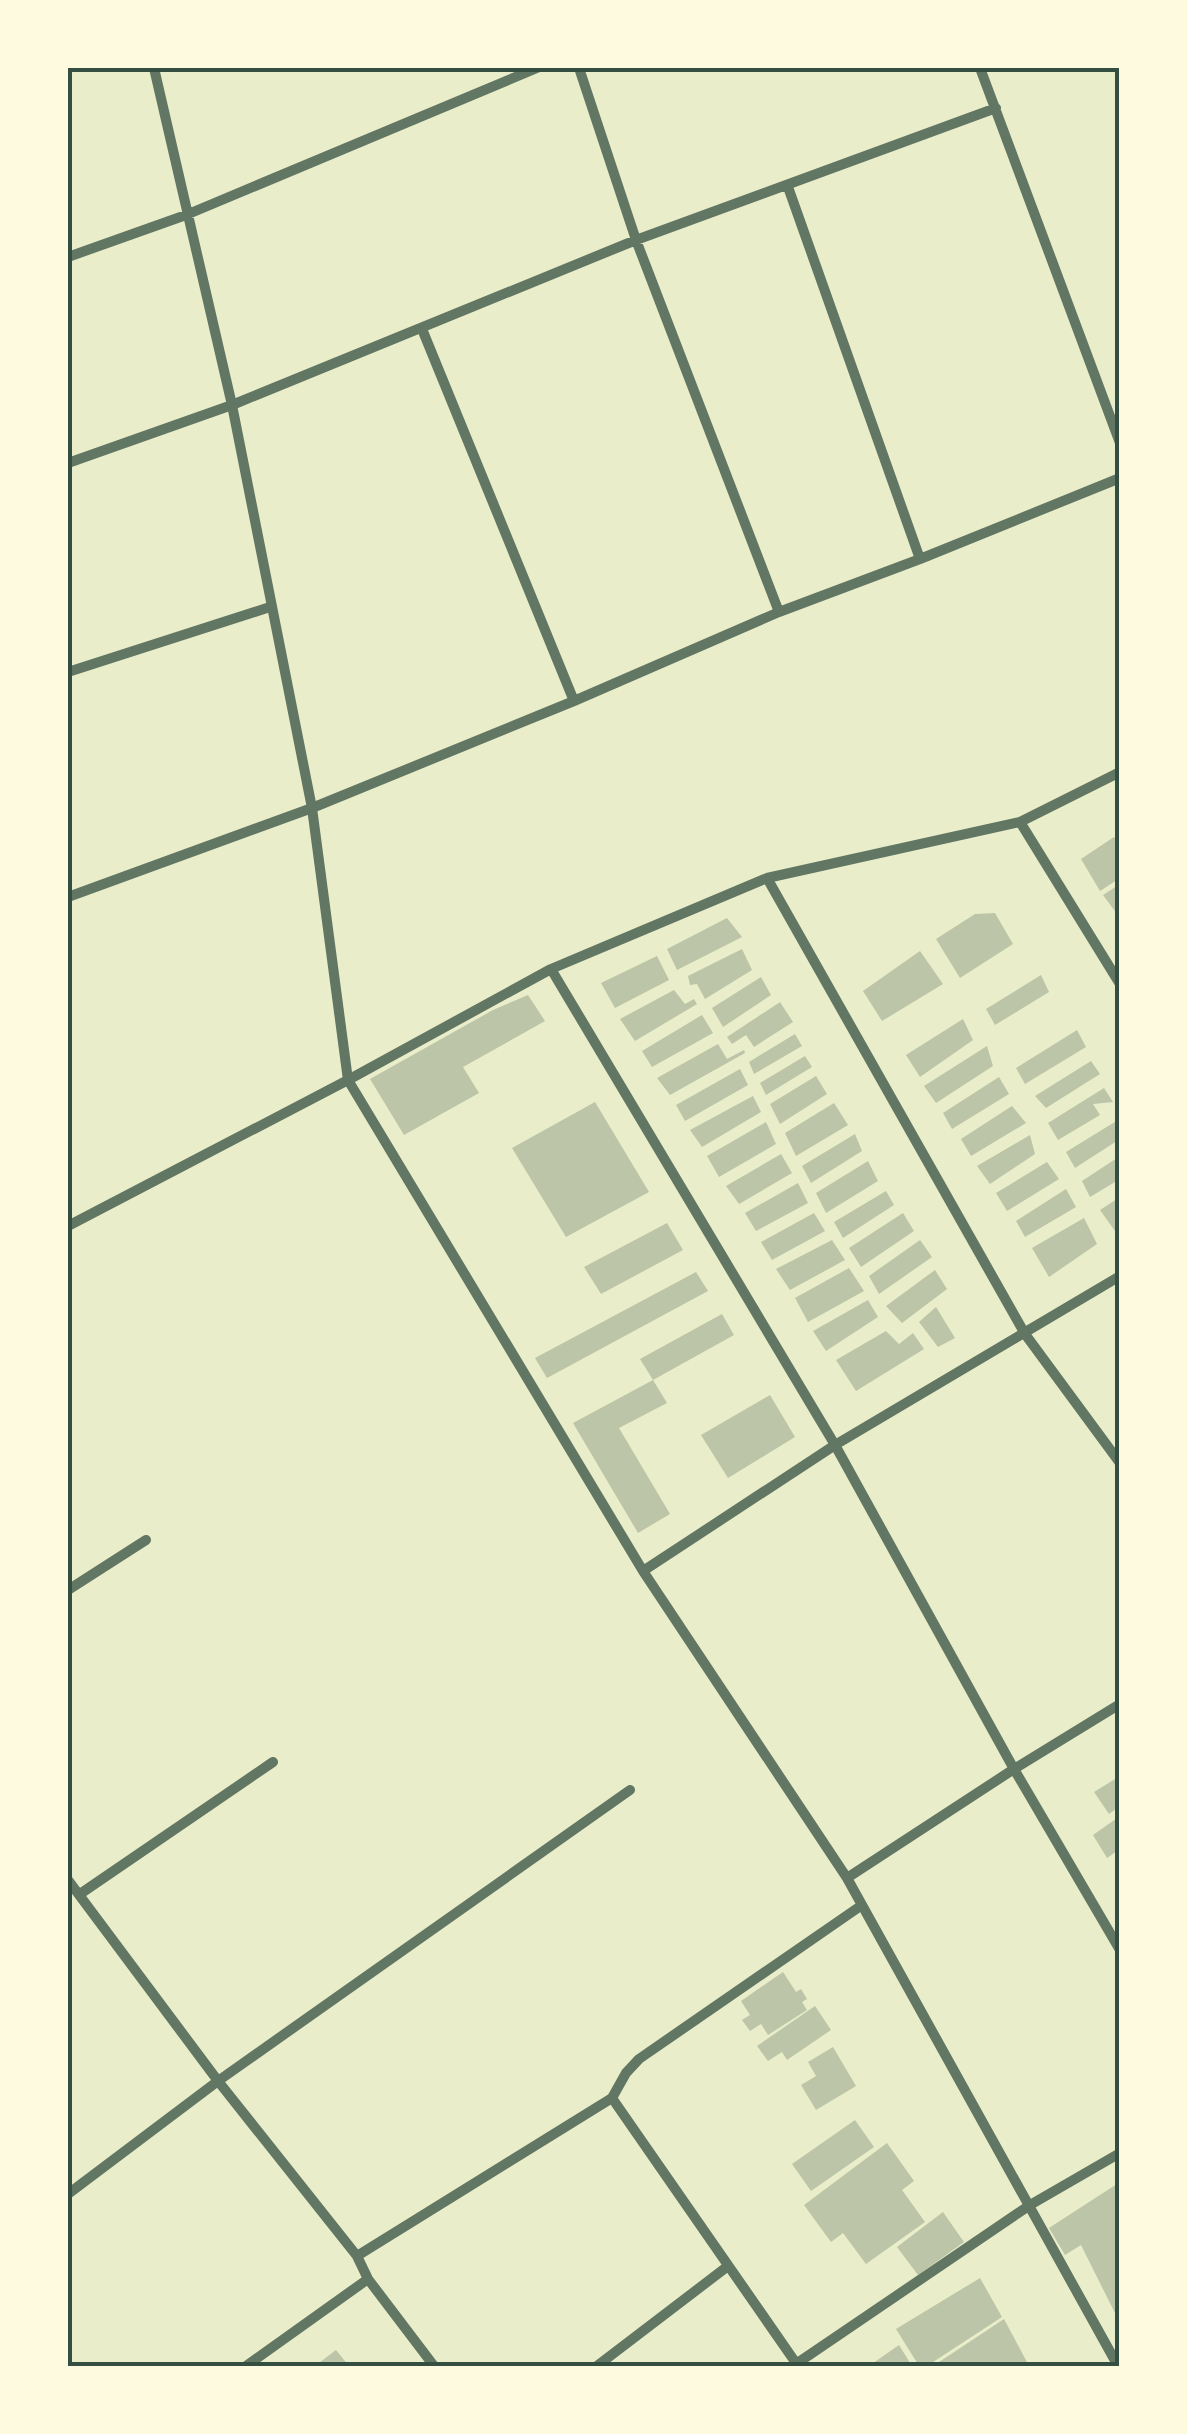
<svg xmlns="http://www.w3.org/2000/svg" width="1187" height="2434" font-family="'Noto Sans',sans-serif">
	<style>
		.building { fill: #bcc5a7 }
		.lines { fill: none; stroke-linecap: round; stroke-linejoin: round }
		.minor { stroke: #617663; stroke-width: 10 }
		.neatline { fill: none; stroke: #344e41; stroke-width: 4 }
	</style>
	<rect width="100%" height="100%" fill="#e9edc9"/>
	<path class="building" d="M1114,837L1120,845V878L1100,891L1081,859Z
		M1120,884V918L1103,895Z
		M995,913L1013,944L960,978L936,939L975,914Z
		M727,918L742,937L677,970L667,949Z
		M742,949L752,970L705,999L697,984L690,985L688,976Z
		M920,951L943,984L882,1021L863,991Z
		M657,956L669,980L615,1008L601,983Z
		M1041,975L1049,992L995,1025L986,1009Z
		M761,977L771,995L723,1027L712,1008Z
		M674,990L685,1004L694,999L697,1004L635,1041L620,1019Z
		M528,995L545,1021L463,1067L479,1093L404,1135L370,1079L493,1010Z
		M780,1002L793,1022L754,1047L746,1035L732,1044L727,1037Z
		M702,1015L713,1033L652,1067L642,1051Z
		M963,1019L973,1040L920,1077L906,1055Z
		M1077,1030L1086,1047L1025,1084L1016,1068Z
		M795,1034L802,1046L754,1074L749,1062Z
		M718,1044L727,1059L744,1050L745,1053L670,1095L657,1078Z
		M987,1046L993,1066L936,1103L924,1086Z
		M805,1056L812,1067L766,1095L760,1083Z
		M1091,1061L1100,1074L1046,1108L1035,1096Z
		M740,1069L748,1085L685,1121L676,1105Z
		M816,1076L827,1094L780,1124L770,1104Z
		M999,1077L1009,1094L952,1129L943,1113Z
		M1104,1088L1113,1102L1093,1104L1100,1115L1058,1140L1048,1123Z
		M753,1096L761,1112L702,1147L690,1130Z
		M595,1102L649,1192L566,1237L512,1148Z
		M834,1103L848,1125L796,1156L785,1133Z
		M1012,1106L1026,1123L971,1156L961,1139Z
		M1118,1120L1120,1139L1075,1168L1066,1152Z
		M766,1122L776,1144L719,1177L707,1156Z
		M855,1134L862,1151L811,1183L802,1166Z
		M1030,1135L1035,1154L990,1184L977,1166Z
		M781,1154L792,1173L739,1204L726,1186Z
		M1120,1156V1179L1090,1197L1082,1181Z
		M868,1161L878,1181L826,1213L816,1193Z
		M1047,1162L1059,1179L1007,1211L996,1193Z
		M798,1183L808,1203L756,1231L745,1213Z
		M1066,1189L1076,1207L1025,1237L1016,1221Z
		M886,1191L894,1205L843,1238L834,1222Z
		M1120,1197V1228L1115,1231L1100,1210Z
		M814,1213L825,1231L772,1260L761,1242Z
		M903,1213L914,1231L861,1267L849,1248Z
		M1084,1218L1097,1244L1049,1277L1032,1248Z
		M667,1223L683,1250L601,1294L584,1267Z
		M832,1240L845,1260L790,1290L776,1269Z
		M920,1240L932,1257L879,1294L869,1276Z
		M849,1268L864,1291L808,1322L795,1298Z
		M935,1270L947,1289L902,1323L886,1306Z
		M696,1272L708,1291L547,1378L535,1358Z
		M868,1300L878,1317L826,1351L813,1331Z
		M936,1307L955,1338L938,1347L919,1322Z
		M722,1314L734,1335L653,1380L640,1359Z
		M886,1331L899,1344L913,1333L924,1349L856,1391L836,1360Z
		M653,1380L667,1403L619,1428L670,1514L638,1533L573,1423Z
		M770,1395L795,1437L728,1478L701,1435Z
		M1120,1776V1806L1109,1814L1094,1792Z
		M1120,1816V1849L1107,1858L1093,1835Z
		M783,1972L796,1992L801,1989L807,1999L802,2002L807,2010L768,2035L761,2024L750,2031L742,2020L750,2015L741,2001Z
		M815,2006L831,2030L787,2060L782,2052L768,2061L757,2046Z
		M833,2047L856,2086L816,2110L801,2085L816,2076L808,2062Z
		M855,2120L874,2147L811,2191L792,2164Z
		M887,2143L914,2181L902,2190L925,2222L866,2264L843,2233L831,2242L804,2205Z
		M1120,2182V2315L1117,2317L1081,2245L1065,2255L1049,2228Z
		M943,2212L964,2242L918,2275L897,2247Z
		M980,2278L1002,2317L927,2366H919L896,2329Z
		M1004,2319L1028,2364L1024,2366H933Z
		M899,2345L912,2366H869Z
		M336,2350L349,2366H315Z"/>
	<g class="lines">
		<path class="minor" d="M154,68L232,405L312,808L348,1080L643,1571L847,1878L1118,2366
			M579,68L636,240L779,612
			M980,68L1120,443
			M788,187L920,559
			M68,257L186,215L537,68
			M422,329L574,701
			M68,463L232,405L636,240L996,108
			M68,672L270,607
			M1020,822L1120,984
			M767,878L1025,1334L1120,1463
			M68,897L312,808L574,701L779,612L920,559L1120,478
			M551,969L835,1445L1014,1769L1120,1950
			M68,1226L348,1080L551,969L767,878L1020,822L1120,772
			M643,1571L835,1445L1120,1276
			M68,1590L146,1540
			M847,1878L1014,1769L1120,1704
			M68,1880L218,2081L357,2256L368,2279L434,2366
			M80,1894L273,1762
			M612,2098L798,2366
			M68,2194L218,2081L630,1790
			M357,2256L612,2098L626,2073L639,2059L862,1905
			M796,2364L1030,2205L1120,2153
			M246,2366L368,2279
			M597,2366L728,2266"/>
	</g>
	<rect width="1187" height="2434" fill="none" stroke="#fefae0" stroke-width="140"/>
	<rect x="70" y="70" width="1047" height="2294" class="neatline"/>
</svg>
